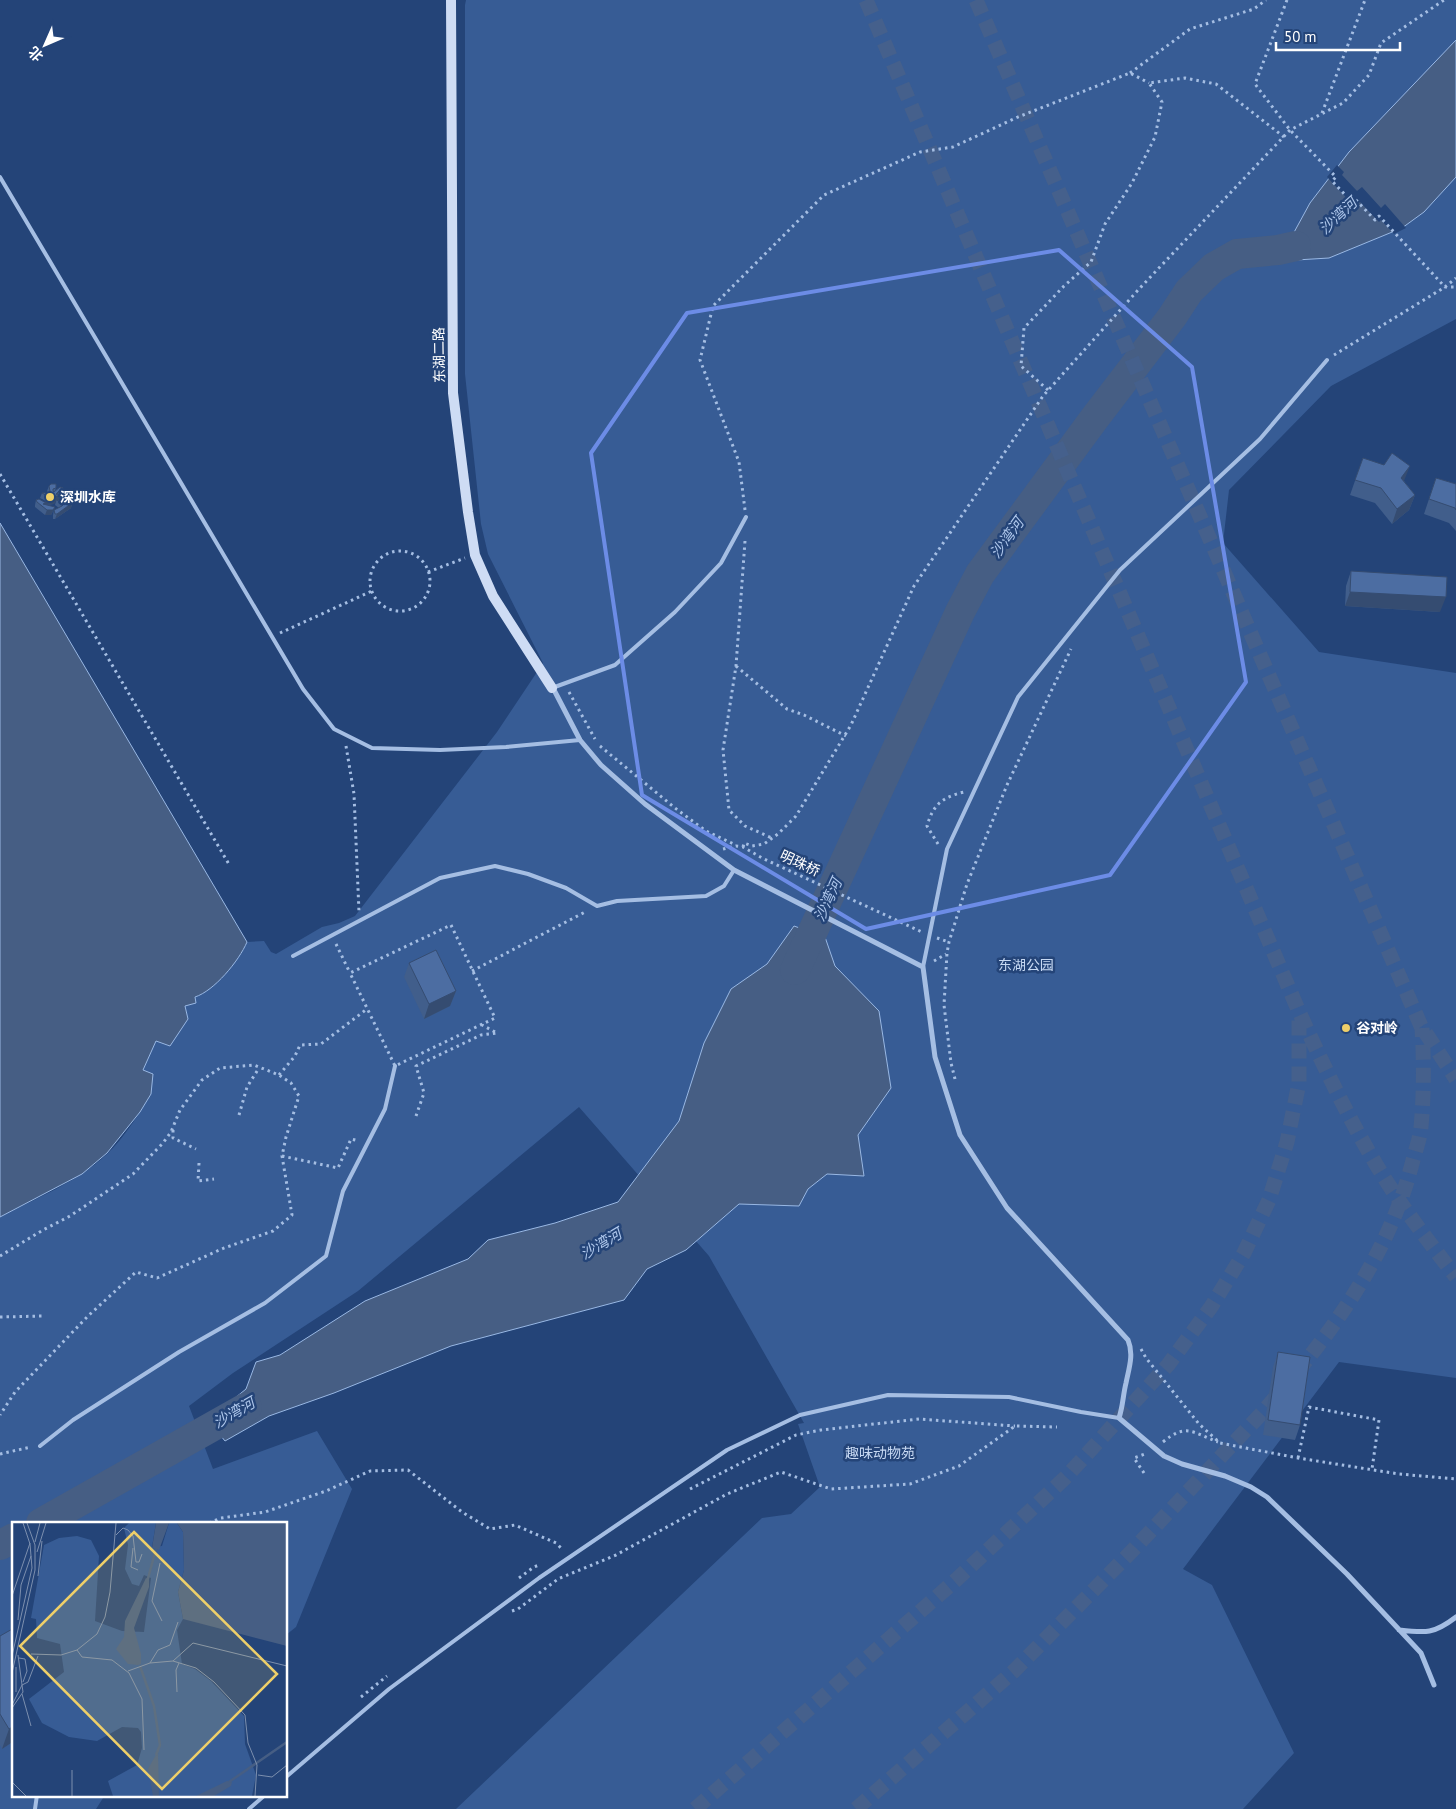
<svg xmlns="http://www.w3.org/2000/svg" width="1456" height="1809" font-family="'PT Sans','Noto Sans SC',sans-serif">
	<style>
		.green { fill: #375c95 }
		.water { fill: #465e84; stroke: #99b8e4 }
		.pier { fill: #244478 }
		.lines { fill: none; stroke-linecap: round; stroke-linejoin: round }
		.river { stroke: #465e84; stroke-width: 30 }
		.highway-tunnel { stroke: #45608c; stroke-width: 15; stroke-dasharray: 15 8; stroke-linecap: butt }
		.path { stroke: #a5bee3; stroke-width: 3; stroke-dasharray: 2.5 4; stroke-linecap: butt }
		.lane { stroke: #a5bee3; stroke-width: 4 }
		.street { stroke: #a5bee3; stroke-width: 5 }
		.secondary { stroke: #cedcf4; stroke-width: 10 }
		.wall { fill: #415e8b }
		.shaded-wall { fill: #354c71 }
		.building { fill: #4c6da2; stroke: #354c71 }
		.marked { fill: none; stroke: #6c8ce6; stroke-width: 4; stroke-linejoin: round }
		.poi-dot { fill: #eecf69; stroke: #244478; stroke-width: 2 }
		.labels { text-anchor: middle; stroke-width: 5; stroke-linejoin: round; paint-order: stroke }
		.street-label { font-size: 14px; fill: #fff; stroke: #244478 }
		.poi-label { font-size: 14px; font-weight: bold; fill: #fff; stroke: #244478; text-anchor: start }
		.park-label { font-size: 14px; fill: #c7d9f3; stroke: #244478 }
		.water-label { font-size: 15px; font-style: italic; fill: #b0c8ec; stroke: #244478 }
		.inset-river { fill: none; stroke: #465e84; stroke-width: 2.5 }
		.inset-road { fill: none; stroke: #7c8fae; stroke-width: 1 }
		.view { fill: #eecf69; fill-opacity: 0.15; stroke: #eecf69; stroke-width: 2.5 }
		.inset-edge { fill: none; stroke: #fff; stroke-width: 2.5 }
	</style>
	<rect width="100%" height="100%" fill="#244478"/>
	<path class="green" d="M466,0H1456V319L1331,386L1229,490L1223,543L1319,652L1456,673V1378L1339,1362L1183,1569L1212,1585L1294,1753L1243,1809H456L762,1518L791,1514L820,1487L798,1424L804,1423L709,1256L579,1107L358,1291L233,1373L189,1406L213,1469L317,1431L352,1489L296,1627L286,1635V1523H14V1795H105L96,1809H0V1217C37,1198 77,1182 107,1154C125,1137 138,1115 151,1094L143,1070L156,1040L169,1046L185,1006L226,973L241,954L247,942L264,941L271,952L276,954L322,927L339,923L355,916L497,732L543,663L488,554L481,524L465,374V5Z"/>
	<path class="water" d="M1456,40V177L1424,212L1402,228L1329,258L1247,263L1265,240L1292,236L1310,203L1349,152Z
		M0,523L247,942C239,961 214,991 195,997L196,1003L185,1006L188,1019L170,1046L156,1041L143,1070L153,1074L151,1094L140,1112L107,1153L82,1174L0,1217Z
		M794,926L825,937L835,966L879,1011L891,1088L858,1135L864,1176L827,1174L808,1189L799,1206L739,1204L686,1250L647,1269L624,1300L451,1346L334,1393L269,1416L225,1441L208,1420L246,1389L256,1362L280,1355L365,1301L468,1259L488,1240L555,1223L618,1202L679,1121L704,1043L731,989L767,964Z"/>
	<path class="pier" d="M1337,165L1344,172L1342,175L1357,191L1362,187L1381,208L1385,204L1406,228L1394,234L1381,220L1379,222L1360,202L1355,207L1327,177Z"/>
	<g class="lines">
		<path class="river" d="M795,970L960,612L980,574L1094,419L1172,317L1189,291L1214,267L1237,254L1278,250L1296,246
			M41,1523L247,1407
			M0,1545L14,1538"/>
		<path class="highway-tunnel" d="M866,0L1300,1014C1322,1062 1344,1109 1370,1154C1395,1198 1425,1237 1456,1277
			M976,0L1421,1026L1456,1079
			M1297,1372C1349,1309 1393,1240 1413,1160C1416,1149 1420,1138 1421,1127C1424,1094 1424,1061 1422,1028
			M695,1809L956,1580L1066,1477L1168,1365L1211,1307L1244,1253L1269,1200L1287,1142L1299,1083V1018
			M856,1809L1014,1671L1130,1553L1262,1413L1279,1393"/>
		<path class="path" d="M1287,0L1255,84L1290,130L1336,177L1332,181L1351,201L1354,198L1375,220L1379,216L1445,287H1456
			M1130,73L1190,29L1254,9L1266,0
			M1322,113L1365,0
			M1334,355L1445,287L1456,278
			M1048,390L1021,366L1024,328L1064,286L1091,262L1105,224L1132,183L1155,137L1162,102L1149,83L1185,78L1216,84L1284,137
			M0,474L230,866
			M745,510L739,462L700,360L713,306L824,195L920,152L953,147L1018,117L1130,73L1149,83
			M745,541L736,666L723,750L729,810L745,826L772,838
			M370 581a30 30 0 1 1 60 0a30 30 0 1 1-60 0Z
			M428,572L465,558
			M280,633L372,591
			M736,666L787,709L804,715L846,736
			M569,692L595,739
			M346,746L354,794L359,912
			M600,746L675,808L706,831L736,845
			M938,844L927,826C933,805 942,797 964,792
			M743,847L744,843L752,846L764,844L778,834L796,816L851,725L914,586L1043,396L1139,289L1290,130L1343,103L1369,75L1381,43L1444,0
			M723,849L736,846L743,847L762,858L922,932
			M451,925L495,1018L395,1066L350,973Z
			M937,938L949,942
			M336,944L350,973
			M934,961L946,954
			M472,971L587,911
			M279,1075L295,1056L300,1045L321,1044L367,1009
			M955,1079L951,1063L944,1005L947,953L949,942L967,884L1007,785L1071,649
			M239,1115L247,1087L259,1068
			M416,1116L424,1093L416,1066L481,1035L497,1033L482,1025
			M173,1130V1138L196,1149
			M282,1156L338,1168L351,1139L359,1141
			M199,1163L198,1181L214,1179
			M0,1256L43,1230L70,1216L133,1174L163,1143L171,1132L180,1110L202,1080L220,1068L254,1065L279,1075L291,1083L299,1096L286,1137L282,1156L292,1215L273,1231L224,1248L157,1278L136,1272L88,1316L15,1392L0,1415
			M0,1317L44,1316
			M1141,1349L1146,1358L1199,1424L1220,1443L1298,1458L1399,1474L1456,1479
			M1163,1442C1186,1423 1192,1432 1218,1442
			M0,1454L31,1447
			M1298,1458L1309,1407L1379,1420L1372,1469
			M1144,1473L1134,1458L1145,1454
			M690,1489L796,1435L821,1430L919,1419L1015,1426
			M209,1523L221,1518L265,1512L326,1491L370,1471L408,1470L462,1512L490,1529L515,1525L556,1543L563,1550
			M519,1578L534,1567L539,1565
			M512,1611L518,1609L558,1579L616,1555L727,1494L781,1472L831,1489L910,1484L959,1466L1015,1426L1057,1427
			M361,1697L387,1676"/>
		<path class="lane" d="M0,177L303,689L334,729L372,748L440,750L506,747L580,740
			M552,688L615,665L675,612L721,563L746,517
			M293,956L440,878L495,866L528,874L566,888L597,906L617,901L706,896L724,886L734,870
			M923,967L947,849L1018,697L1120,570L1260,439L1327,360
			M40,1446L73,1420L179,1352L265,1303L326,1256L343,1191L385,1109L395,1066
			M286,1777L389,1689L539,1578L727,1450L800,1415L888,1395L1009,1397L1081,1412L1119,1418
			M35,1809L37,1795
			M249,1809L265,1795"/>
		<path class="street" d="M553,688L580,740L601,765L645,804L734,870L923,967L935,1057L960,1135L1007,1208L1128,1340C1134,1354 1129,1368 1126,1383C1123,1395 1123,1406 1119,1418L1164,1456L1182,1464L1225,1476L1251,1487L1267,1497L1347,1574L1421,1653L1434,1685
			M1399,1630C1426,1633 1434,1634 1456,1617"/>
		<path class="secondary" d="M451,0L453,393L468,512L475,555L493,596L552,688"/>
	</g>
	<path class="wall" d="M1363,458L1404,481L1415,495L1409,510L1392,524L1375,503L1350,495Z
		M1436,478L1456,484V531L1449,523L1424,514Z
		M51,484H56V488L55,491L60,487L63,488V493H65L63,500H65L71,497L73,499L71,508L55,519H53V515L54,510L59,508L55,505L56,501H55L54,504L46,505L55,507L51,515H45L35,507V505L36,500L39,499L45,503L46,501L40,498L42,493L48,494L47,491L49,486Z
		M1351,571L1440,612L1345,606L1346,586Z
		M409,963L456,991L450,1006L424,1019L404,977Z
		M1278,1352L1300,1425L1295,1440L1263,1435L1273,1367Z
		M0,1636L14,1741L2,1749L0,1745Z"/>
	<path class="shaded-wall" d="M1410,466L1404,481L1396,493L1401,478Z
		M59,491L57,496H59L58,498L60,493L63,492L62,497L63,498L61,503L57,500L54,504L45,505L43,504L45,503L46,500Z
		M1415,495L1409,510L1392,524L1397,509Z
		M72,503L71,508L55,519L57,514Z
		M55,507L51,515H45L47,510Z
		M1350,592L1446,597L1440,612L1345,606Z
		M456,991L450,1006L424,1019L429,1004Z
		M14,1726V1741L2,1749L9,1729Z"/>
	<path class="building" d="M1392,453L1410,466L1401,478L1415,495L1397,509L1381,488L1355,480L1363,458L1384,465Z
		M1436,478L1456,484V510L1455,508L1429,499Z
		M51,484H56V488L53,489V491L54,492L60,487L63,488V492L60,493L59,491L56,494L59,496H55L56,499L46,500L49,497L42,493H47L51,496L49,486Z
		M61,493H65L63,498H58Z
		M71,497L73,499L72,503L57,514H55L54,510L62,506L65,503H61L57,500H65Z
		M39,499L46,503L43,504L55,507L53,510H47L37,502L36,500Z
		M1351,571L1447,577L1446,597L1350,592Z
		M436,950L456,991L429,1004L409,963Z
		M1278,1352L1310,1357L1300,1425L1268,1420Z
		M14,1628V1726L9,1729L0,1714V1636Z"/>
	<path class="marked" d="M1059,250L1192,367L1246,682L1110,875L866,929L642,795L591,453L687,313Z"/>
	<g class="poi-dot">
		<circle cx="50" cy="497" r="5"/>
		<circle cx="1346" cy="1028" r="5"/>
	</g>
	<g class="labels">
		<g class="street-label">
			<text transform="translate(439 355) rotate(-91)" y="5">东湖二路</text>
			<text transform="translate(800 863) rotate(25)" y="5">明珠桥</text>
		</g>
		<g class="poi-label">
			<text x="60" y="502">深圳水库</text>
			<text x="1356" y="1033">谷对岭</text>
		</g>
		<g class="park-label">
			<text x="1026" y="970">东湖公园</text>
			<text x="880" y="1458">趣味动物苑</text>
		</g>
		<g class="water-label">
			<text transform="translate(1338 216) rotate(-43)" y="5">沙湾河</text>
			<text transform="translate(1007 538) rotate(-54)" y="5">沙湾河</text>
			<text transform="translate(828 900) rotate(-65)" y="5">沙湾河</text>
			<text transform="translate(601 1244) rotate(-31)" y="5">沙湾河</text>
			<text transform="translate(234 1413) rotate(-30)" y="5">沙湾河</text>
		</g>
	</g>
	<g transform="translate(12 1522)">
		<rect width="275" height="275" fill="#244478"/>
		<path d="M117,1H144L140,25L150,24L157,1H165L171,10L172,48L166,70L171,97L165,108L170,142L183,147L199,159L232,194L233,222L244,253L240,274H101L96,259L125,243L130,226L129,210L126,206L110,205L85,219L57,215L30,201L17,177L52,150L48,122L25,116L24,97L19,96L32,23L47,16L65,14L79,18L87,34L83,99L110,109L132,110L139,56L132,53L127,64L120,62L113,47L116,23L112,6Z" fill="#375c95"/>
		<path d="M144,1H157L147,28L140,26ZM165,1H275V124L171,97L166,70L172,48L171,10ZM134,56L137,57V65L122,106L129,132V142L126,143L116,142L104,127L112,115L113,99ZM146,229L147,274H141L136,247ZM215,259L220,260L219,264L202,274H184Z" fill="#465e84"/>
		<path class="inset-river" d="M135,60L144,27M128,144L142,184L148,223L144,233M217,260L275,220"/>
		<path class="inset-road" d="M104,13L111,6L116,8L121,14L124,40H127L130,32M23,20L28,1M121,26L119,45L126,48M25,30L34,1M148,41L140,79L150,99M26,54L30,19M0,74L18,21M6,98L9,63L19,34M65,128L70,135L100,138L117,151L130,177L132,228M19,132L49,133L65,128L85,112L93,95L98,70L104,1M0,134L20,46L18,22L11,1M7,136L13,137L15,149L11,160M161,139L181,121L275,144M138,141L146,128L158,123L166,100M116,149L138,141L161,139L184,146L202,160L233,193L236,221L245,243L243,274M0,151L23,48V23L15,1M10,163L16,160L26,134M4,170V145M165,170L164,148L167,141M10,172L19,204M0,183L10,163L6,133M0,186L11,170L10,163M60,248V274M246,253L260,255L275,243M0,260L14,274"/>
		<path class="view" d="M122,10L265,152L150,267L8,124Z"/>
		<rect width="275" height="275" class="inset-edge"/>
	</g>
	<g transform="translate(45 45) rotate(225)" stroke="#244478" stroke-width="4" paint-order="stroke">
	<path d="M0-4L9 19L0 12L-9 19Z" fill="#ffffff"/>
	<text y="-8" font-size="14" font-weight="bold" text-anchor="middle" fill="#ffffff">北</text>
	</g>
	<path d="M1276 42v8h124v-8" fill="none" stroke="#ffffff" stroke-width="2.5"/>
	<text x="1284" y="42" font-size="15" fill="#ffffff" stroke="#244478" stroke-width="4" paint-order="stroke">50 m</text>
</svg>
